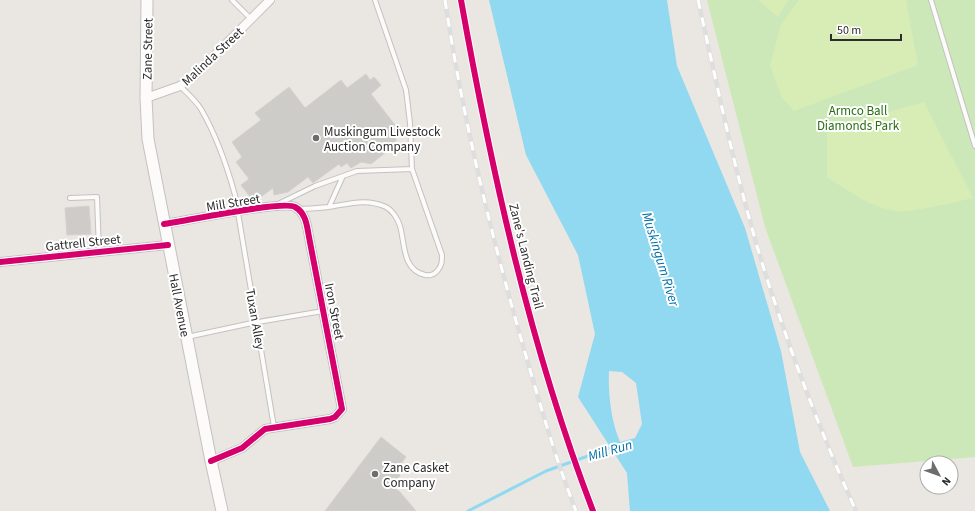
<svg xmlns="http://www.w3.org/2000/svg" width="975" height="511" font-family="'Source Sans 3',sans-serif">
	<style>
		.green { fill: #cce8b8 }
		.pitch { fill: #d8ecb5 }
		.water { fill: #90d9f1; fill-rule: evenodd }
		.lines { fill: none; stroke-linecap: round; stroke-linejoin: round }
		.stream { stroke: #90d9f1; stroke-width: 3 }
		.building { fill: #ceccc8; stroke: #d5d2cd }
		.lane-casing { stroke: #c3c2c2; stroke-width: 6 }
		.street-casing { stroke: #c3c2c2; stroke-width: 10 }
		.secondary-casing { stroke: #c3c2c2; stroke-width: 13 }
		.lane { stroke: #fcfbfa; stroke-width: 4 }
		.street { stroke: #fcfbfa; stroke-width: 8 }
		.secondary { stroke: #fcfbfa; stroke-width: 11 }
		.rail-casing { stroke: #dededf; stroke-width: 4.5 }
		.rail { stroke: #fff; stroke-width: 3; stroke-dasharray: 9; stroke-linecap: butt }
		.cycleway-casing { stroke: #fff; stroke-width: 8 }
		.cycleway { stroke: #d6006c; stroke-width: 6 }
		.poi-dot { fill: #6e6d6b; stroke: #fff; stroke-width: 1.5 }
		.labels { text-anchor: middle; stroke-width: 4; stroke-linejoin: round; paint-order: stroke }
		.street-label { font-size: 13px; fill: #2c2c2c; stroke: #fff }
		.park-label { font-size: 13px; fill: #296f15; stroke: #fff }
		.poi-label { font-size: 13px; fill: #2c2c2c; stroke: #fff; text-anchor: start }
		.water-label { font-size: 14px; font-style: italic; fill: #0371a8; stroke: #fff }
	</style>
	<rect width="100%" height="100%" fill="#eae6e1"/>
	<path class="green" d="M707,0H975V457L853,467L765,227Z"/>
	<path class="pitch" d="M758,0H788L778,17Z
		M799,0H906L918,65L794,111L782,98L770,65L781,25Z
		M924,102L973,198C954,202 907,215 890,210C867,205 847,190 827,177V129Z"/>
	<path class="water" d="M489,0H667L677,66L745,228L781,351L800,452L830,511H630L627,473L578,397L595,334L578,255L526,155ZM609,371L622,372L636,383L642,424L635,438L620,442C611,421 608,394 609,371Z"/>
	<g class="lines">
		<path class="stream" d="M468,511L546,471L613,447"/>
	</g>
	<path class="building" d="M366,74L370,80L374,77L381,85L371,94L395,125L390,129L396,139L395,145L371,164L361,162L351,168L347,163L341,167L339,164L313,183L308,177L288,192L274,195L273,188L254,202L241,185L249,179L236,162L242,157L232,142L261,120L255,113L289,87L305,108L341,80L347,88Z
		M89,206L91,234L67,235L65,208Z
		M381,437L406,457L397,469L400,476L390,485L400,492L416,511H325Z"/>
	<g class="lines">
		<g class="lane-casing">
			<path id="lane" d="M232,0L251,19
				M931,0L975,146
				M180,86C187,93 196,101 201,109C216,135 227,166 235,195L274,427
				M70,198L97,197L99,252
				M278,204L315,186L357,171L412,169
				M329,207L343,176
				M298,209C308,209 319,208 329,207C349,204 366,198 386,207C392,210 398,219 400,226C405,243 402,270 425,275C430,276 435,274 438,270C442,265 442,261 442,255L412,169L410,123L406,90L375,0
				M187,337L252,323L323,311"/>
		</g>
		<g class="street-casing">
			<path id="street" d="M146,98L180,86L195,75L270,0
				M164,224C185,221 283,200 295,207C306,213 307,226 309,237L342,409L335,417L330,419L265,429L242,448L211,461
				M0,262L168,245"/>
		</g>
		<g class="secondary-casing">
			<path id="secondary" d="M147,0L146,98L148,139L211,461L222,511"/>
		</g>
		<use href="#lane" class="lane"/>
		<use href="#street" class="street"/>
		<use href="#secondary" class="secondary"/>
		<g class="rail-casing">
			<path id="rail" d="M445,0C463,120 492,239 526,356C541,408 556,460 576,511
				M698,0C720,98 740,198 772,294C796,367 824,440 856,511"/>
		</g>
		<use href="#rail" class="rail"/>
		<g class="cycleway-casing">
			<path id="cycleway" d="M461,0C492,173 530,347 593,511
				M164,224C185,221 283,200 295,207C306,213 307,226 309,237L342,409L335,417L330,419L265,429L242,448L211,461
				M0,262L168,245"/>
		</g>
		<use href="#cycleway" class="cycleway"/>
	</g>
	<g class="poi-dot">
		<circle cx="316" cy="138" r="4"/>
		<circle cx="375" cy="474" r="4"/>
	</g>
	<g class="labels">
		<g class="street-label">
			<text transform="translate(147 49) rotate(-89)" y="5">Zane Street</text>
			<text transform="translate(212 56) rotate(-43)" y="5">Malinda Street</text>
			<text transform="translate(233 202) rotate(-9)" y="5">Mill Street</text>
			<text transform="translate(83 242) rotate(-6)" y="5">Gattrell Street</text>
			<text transform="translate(527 256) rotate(76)" y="5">Zane's Landing Trail</text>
			<text transform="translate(180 305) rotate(79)" y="5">Hall Avenue</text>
			<text transform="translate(335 311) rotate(79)" y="5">Iron Street</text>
			<text transform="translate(256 319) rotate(80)" y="5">Tuxan Alley</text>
		</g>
		<g class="park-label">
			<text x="858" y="115">Armco Ball<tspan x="858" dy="15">Diamonds Park</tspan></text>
		</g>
		<g class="poi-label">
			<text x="324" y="136">Muskingum Livestock<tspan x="324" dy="15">Auction Company</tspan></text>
			<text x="383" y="472">Zane Casket<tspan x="383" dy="15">Company</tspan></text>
		</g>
		<g class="water-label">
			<text transform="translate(661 259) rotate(73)" y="5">Muskingum River</text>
			<text transform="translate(610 450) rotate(-16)" y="5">Mill Run</text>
		</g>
	</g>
	<g transform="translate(939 475) rotate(131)"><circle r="19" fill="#ffffff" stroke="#ababab"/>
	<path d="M0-3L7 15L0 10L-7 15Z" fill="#6e6d6b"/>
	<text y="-6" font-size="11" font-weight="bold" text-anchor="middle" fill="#2c2c2c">N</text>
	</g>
	<path d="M831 34v6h70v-6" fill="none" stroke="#2c2c2c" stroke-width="2"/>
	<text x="837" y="34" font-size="12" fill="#2c2c2c" stroke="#ffffff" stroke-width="3" paint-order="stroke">50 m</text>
</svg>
